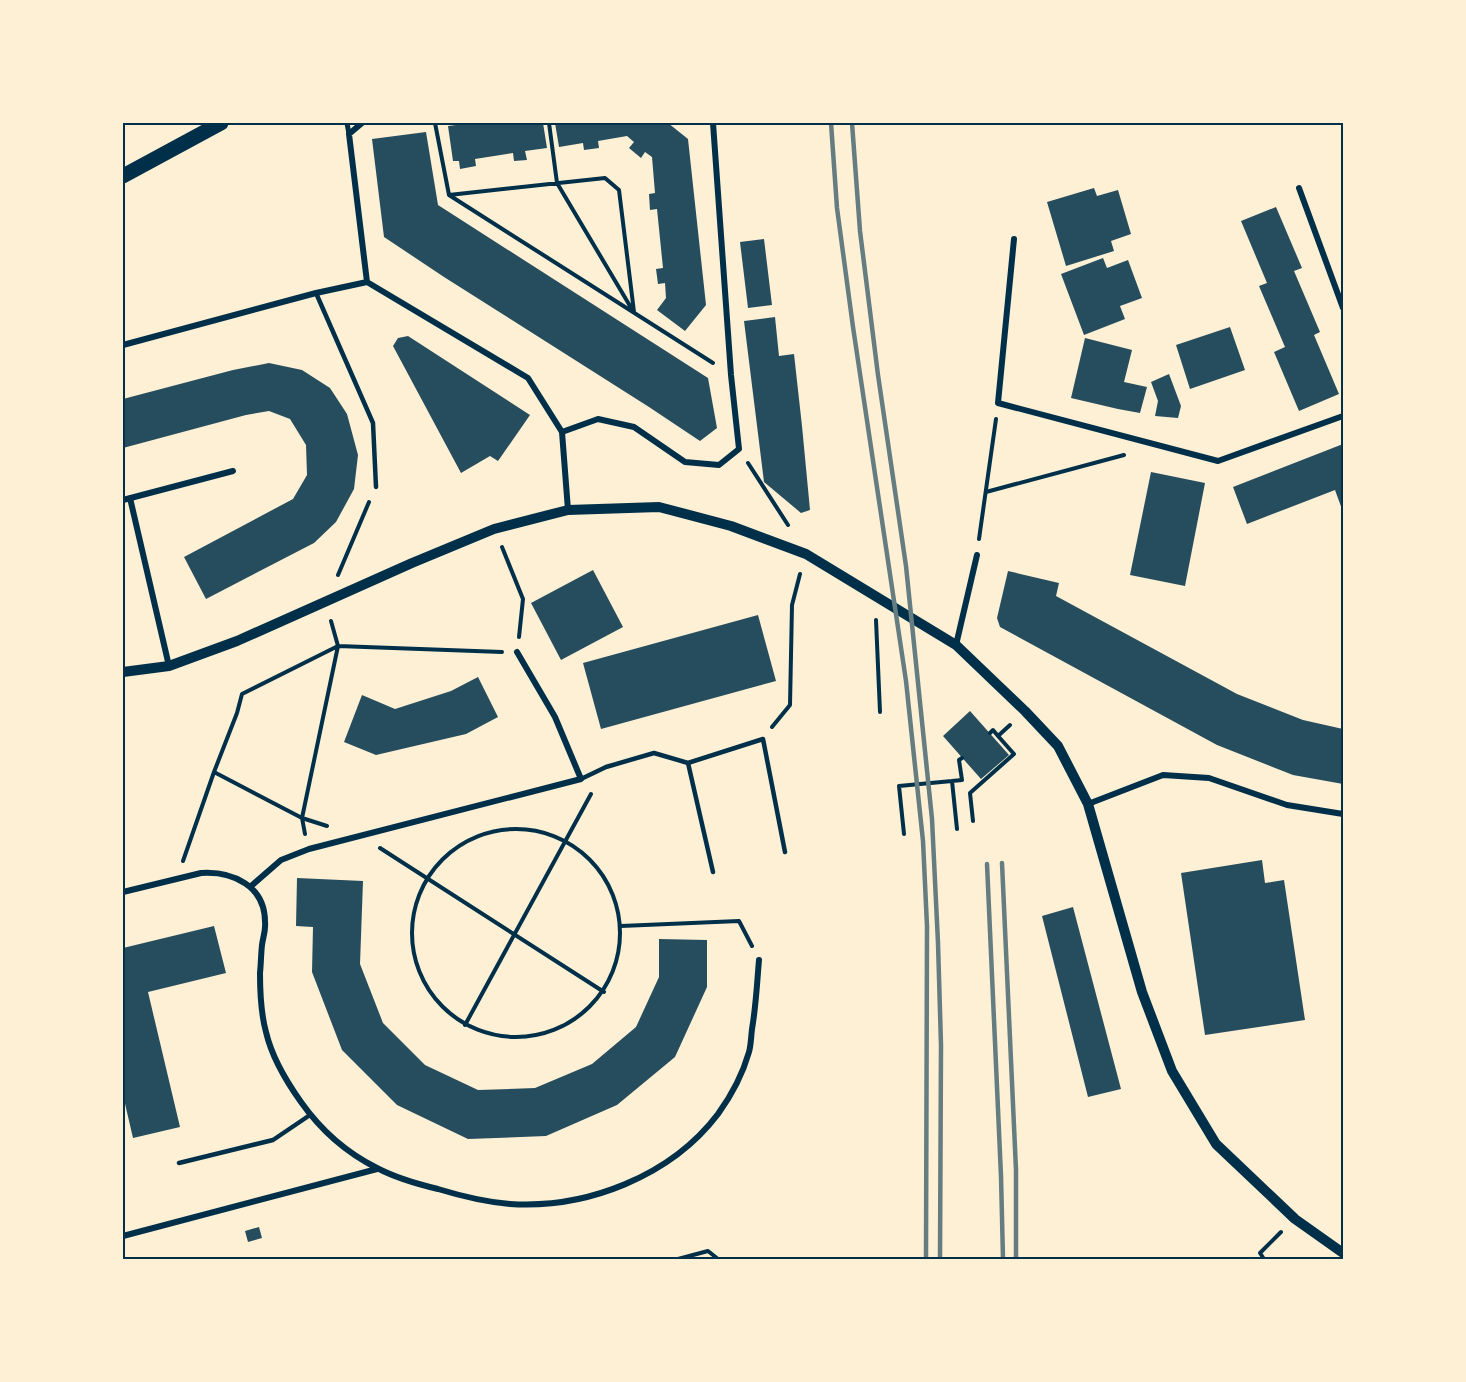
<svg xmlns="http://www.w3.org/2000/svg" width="1466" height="1382" font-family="'Noto Sans',sans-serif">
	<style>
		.building { fill: #264d5e }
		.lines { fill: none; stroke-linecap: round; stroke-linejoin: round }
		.path { stroke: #003049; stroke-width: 4 }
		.service { stroke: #003049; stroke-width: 4.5 }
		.pedestrian { stroke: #003049; stroke-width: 5 }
		.minor { stroke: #003049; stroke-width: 6 }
		.tertiary { stroke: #003049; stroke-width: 10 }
		.primary { stroke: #003049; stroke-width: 15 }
		.rail { stroke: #657d81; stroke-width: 4.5 }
		.neatline { fill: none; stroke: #003049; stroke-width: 2 }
	</style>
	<rect width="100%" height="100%" fill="#fdf0d5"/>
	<path class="building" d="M472,123H543L547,148L525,151L527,160L514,161L513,153L475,159L476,166L460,169L459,161H453L448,126Z
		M555,123H668L688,139L706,305L685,331L657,310L666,298L665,283L658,284L656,269L663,268L657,209L650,210L649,194L655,193L652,157L645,152L641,158L629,148L634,142L627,136L598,141L599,148L584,150L583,143L559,147Z
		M426,132L438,205L708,378L717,428L700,441L649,407L444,277L384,237L372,139Z
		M1094,188L1097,196L1118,190L1131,234L1111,241L1114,251L1066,266L1047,202Z
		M1276,207L1302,268L1294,271L1320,332L1314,335L1339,394L1299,411L1274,352L1285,347L1259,286L1267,283L1241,221Z
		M764,239L772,305L748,308L740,242Z
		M1103,258L1107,268L1128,260L1142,298L1120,306L1125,319L1084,335L1061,274Z
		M775,317L779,356L794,354L802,426L810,510L801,513L764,482L744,321Z
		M1230,327L1245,370L1190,389L1176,345Z
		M408,336L530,415L498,461L490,456L461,473L393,346L398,338Z
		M1085,338L1132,350L1124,382L1147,387L1140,413L1118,409L1071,398Z
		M269,363L302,370L330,388L347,414L358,455L354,489L336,522L314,543L206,599L184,557L293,499L307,475L306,445L290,419L269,411L246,415L123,448V399L233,370Z
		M1169,374L1181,406L1178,418L1155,416L1158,401L1151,382Z
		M1343,444V512L1335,490L1247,524L1233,487Z
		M1151,472L1205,483L1185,586L1130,575Z
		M593,570L623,627L561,660L531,603Z
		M1008,571L1059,583L1056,596L1237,694L1303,720L1343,729V784L1293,775L1217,745L1000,627L997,618Z
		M758,615L776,681L601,729L583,663Z
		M478,677L498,717L466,734L376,755L344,742L362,695L395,709L451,691Z
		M970,711L1009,755L981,779L943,736Z
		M1262,860L1265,883L1284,880L1305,1020L1205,1035L1181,873Z
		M297,878L363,881L360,964L383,1023L425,1065L478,1090L535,1088L592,1064L636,1027L659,977V939L707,940V987L675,1057L617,1105L546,1136L468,1139L397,1105L342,1050L312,972L313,927L296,926Z
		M1073,907L1121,1089L1088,1097L1042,916Z
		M214,926L226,973L148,992L180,1127L133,1138L123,1095V948Z
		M259,1227L262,1238L248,1242L245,1231Z"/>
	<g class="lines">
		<path class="path" d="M435,123L449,195L713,363
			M549,123L557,183L633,311
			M449,195L605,178L619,190L634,312
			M748,463L788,525
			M986,492L1124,455
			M979,539L996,419
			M502,547L523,599L519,637
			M338,575L369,502
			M876,620L880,712
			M772,727L790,705L792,605L800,574
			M990,733L993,730L998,736
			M214,772L302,818L327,826
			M973,821L970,793L1014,754L998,736L1010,725
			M412 933a104 104 0 1 1 208 0a104 104 0 1 1-208 0Z
			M957,829L952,781L962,780L959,760L962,758
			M305,834L302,818L338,646L331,621
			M904,834L899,786L952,781
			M380,848L604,992
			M183,861L214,772L237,713L242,694L338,646L502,652
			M621,926L739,921L752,946
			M465,1025L591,794
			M678,1259L708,1251L718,1259
			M1264,1259L1260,1253L1281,1232"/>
		<path class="service" d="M316,293L373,423L376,487
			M688,763L713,872
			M581,779L606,767L654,753L688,763L763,739L785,852
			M179,1163L273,1140L310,1115"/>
		<path class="pedestrian" d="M347,123L349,134"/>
		<path class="minor" d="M362,123L349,134L367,282
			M1299,188L1343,308
			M1014,239L998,403L1218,461L1343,416
			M123,345L316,293L367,282L528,378L562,432L568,510
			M562,432L598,419L634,427L685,462L719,465L739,449L731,375L713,123
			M130,498L169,666
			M123,500L233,471
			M956,645L977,555
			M1088,804L1163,775L1209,778L1287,805L1343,814
			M250,887L281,860L309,849L581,779L555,717L517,652
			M123,892L201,873C233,871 265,886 265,922C266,930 263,937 262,945C261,954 261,963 260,973C260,992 261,1014 266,1032C272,1058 286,1081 301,1102C320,1129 347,1153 377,1168C396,1178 417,1184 438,1189C461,1196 485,1202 510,1204C587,1209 671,1176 718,1114C731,1096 743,1073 749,1052C751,1045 751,1037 752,1029C756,1006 757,983 759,960
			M123,1236L377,1169"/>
		<path class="tertiary" d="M123,672L169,666L237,641L412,563L494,529L568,510L659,507L731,526L806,554L956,645L1025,711L1058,746L1088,804L1142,992L1172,1071L1216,1144L1295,1219L1343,1253"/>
		<path class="primary" d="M123,176L221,123"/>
		<path class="rail" d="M831,123L837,208L853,327L906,681L923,841L927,926L926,1259
			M852,123L860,231L878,375L906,566L932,819L938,943L941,1045L940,1259
			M1002,863L1016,1170V1259
			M987,864L1001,1176L1003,1259"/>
	</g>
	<rect width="1466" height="1382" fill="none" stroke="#fdf0d5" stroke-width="249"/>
	<rect x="124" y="124" width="1218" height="1134" class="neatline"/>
</svg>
